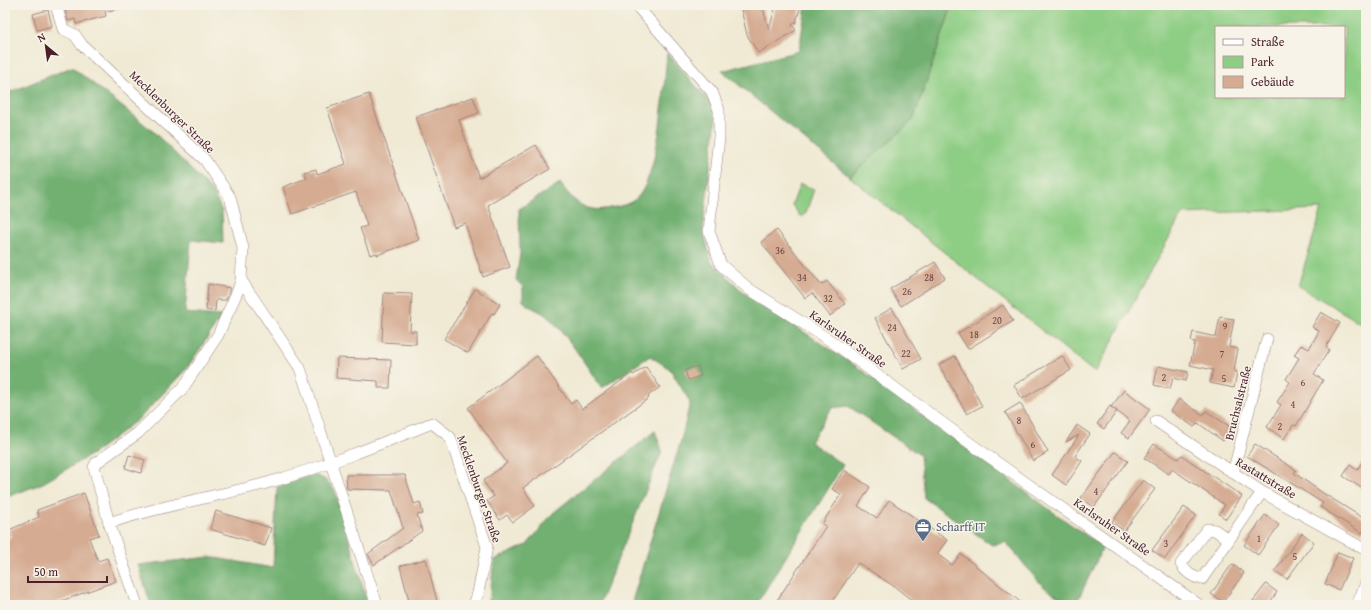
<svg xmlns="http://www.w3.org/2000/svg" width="1371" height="610" font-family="'Gentium Book Plus',serif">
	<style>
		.green { fill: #8ecd84; stroke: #6c7658; fill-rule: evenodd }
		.forest { fill: #72b072; stroke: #5e684e }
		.building { fill: #d5ab92 }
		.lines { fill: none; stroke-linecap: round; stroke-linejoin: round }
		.minor-casing { stroke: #9d8480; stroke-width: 12 }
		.minor { stroke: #fff; stroke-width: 11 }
		.labels { text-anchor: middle; stroke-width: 3; stroke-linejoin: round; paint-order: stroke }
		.number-label { font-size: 10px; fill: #6d4245 }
		.street-label { font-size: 12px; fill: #4a1f2b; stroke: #f7f3e8 }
		.service-label { font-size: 12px; fill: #4e5e75; stroke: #f7f3e8; text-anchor: start }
	</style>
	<rect width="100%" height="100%" fill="#f7f3e8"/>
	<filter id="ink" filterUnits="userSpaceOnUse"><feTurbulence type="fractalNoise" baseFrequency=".025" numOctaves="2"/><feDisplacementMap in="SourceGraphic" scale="8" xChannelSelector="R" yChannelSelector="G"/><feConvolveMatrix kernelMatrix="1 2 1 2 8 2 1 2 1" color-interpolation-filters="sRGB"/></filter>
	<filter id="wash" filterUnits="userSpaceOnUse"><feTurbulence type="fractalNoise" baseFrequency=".012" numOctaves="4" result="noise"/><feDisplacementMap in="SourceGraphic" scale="16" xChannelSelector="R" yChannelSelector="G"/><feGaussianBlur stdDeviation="0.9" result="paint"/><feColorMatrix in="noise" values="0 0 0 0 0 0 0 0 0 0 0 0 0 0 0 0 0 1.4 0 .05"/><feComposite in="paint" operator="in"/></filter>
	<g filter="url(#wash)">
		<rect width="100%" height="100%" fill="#f0ead4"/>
		<path class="green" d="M961,5H1361L1366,9V326L1298,286L1322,209L1182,214L1095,373L850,177L913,120L950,12ZM1216,27H1344V97H1216Z
			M800,184L814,189L806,213L801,217L792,205Z"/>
		<path class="forest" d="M806,5H949L950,12L913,120L850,177L722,71L799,51Z
			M667,53L717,110L703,229L711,261L744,293L856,366L1053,512L1103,547L1077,602C1041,598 1028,564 1005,542L992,545L924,498L920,455L848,406L832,408L810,442L843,465L756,605H631L682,437L690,402L670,369L650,356L602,388C585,365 570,338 549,318C541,310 530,309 523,301V287L516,280L520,254L519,209L560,183C573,201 585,214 610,208C621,206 634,204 641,193C660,163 664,90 667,53Z
			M72,67L154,132L212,191L222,211L223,243L191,240L185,313L222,316L187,368L141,417L97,451L43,483L5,498V94Z
			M655,431L662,451L599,605H486L490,595L494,560L527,545L553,513Z
			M312,475C324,477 329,482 335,491L368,605H151L138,565L210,557L273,568L277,487Z"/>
		<g id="blocks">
			<path class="building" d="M64,5H120V8L105,12L106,16L76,24L75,19L68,21Z
				M740,5H762L769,30L776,5H801L796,22L792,25L796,30L758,53L747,35Z
				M48,10L52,26L37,30L33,14Z
				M369,94L419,240L377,255V253L370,255L360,228L367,226L356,192L292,214L283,187L307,178L304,172L316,169L317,174L346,164L327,108Z
				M473,97L479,113L459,120L479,178L536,145L550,169L488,205L510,267L483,277L465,223L454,227L416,117Z
				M777,230L821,285L827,281L845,304L830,316L812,293L805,298L761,242Z
				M935,262L945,278L901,306L890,289Z
				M208,284L230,288L226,300H216L215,311L206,310Z
				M475,289L500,304L494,314L492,313L468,353L444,339Z
				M384,293L412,294L410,331H416V344L382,342Z
				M1003,305L1013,321L968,349L958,333Z
				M892,308L921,359L903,369L875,318Z
				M1321,312L1340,323L1326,347L1329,350L1314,374L1323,380L1296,426L1293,425L1284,439L1267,427L1281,405L1277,402L1290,382L1286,379L1299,358L1294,355L1301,345L1309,349L1319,331L1312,327Z
				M1220,317L1234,319L1229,347L1238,349L1234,371L1237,372L1234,388L1210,383L1213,370L1190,365L1195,342L1191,341L1193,332L1216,337Z
				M537,356L571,404L576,400L582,409L632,373L633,375L646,367L660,387L648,396L649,398L523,488L535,506L513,522L507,515L500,520L487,501L494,496L483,481L507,463L468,408Z
				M955,356L982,406L967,414L939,365Z
				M1062,356L1071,370L1022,399L1014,385Z
				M337,358L391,360L390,388H378V381L336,378Z
				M698,366L701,376L688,380L685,370Z
				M1158,366L1188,372L1186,381L1173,378L1170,389L1154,385Z
				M1124,390L1150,409L1129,438L1121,433L1130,421L1111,407Z
				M1179,399L1203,415L1206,411L1232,428L1223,441L1198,423L1194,427L1171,411Z
				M1020,403L1048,452L1033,461L1005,412Z
				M1110,406L1117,411L1104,429L1097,424Z
				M1077,425L1090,434L1075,456L1082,461L1066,485L1052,475L1079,435L1066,442Z
				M1154,444L1178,459L1181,455L1242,496L1226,519L1219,514L1225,505L1172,469L1169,474L1144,458Z
				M1255,444L1296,470L1294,473L1323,493L1366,520V526L1362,533L1320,507L1323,503L1247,456Z
				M1115,452L1128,461L1094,507L1081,498Z
				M129,455L145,460L141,473L125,468Z
				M1366,456V491L1343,476L1350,465L1357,470Z
				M844,470L870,487L858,506L877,518L889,500L947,540L937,554L952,565L961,554L1024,605H918L895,587L858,563L830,605H774L826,526L822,524L841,494L832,489Z
				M346,475H405L414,504L420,502L423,514L417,515L422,531L374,565L368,554L403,528L391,490L347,489Z
				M1143,480L1155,489L1124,531L1112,522Z
				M84,493L99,535L89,538L98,561L107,558L116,581L50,605H5V539L11,537L9,530L39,517L37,510Z
				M1184,507L1196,515L1165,559L1152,550Z
				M216,511L271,528L265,546L210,529Z
				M1265,515L1279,525L1258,555L1244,545Z
				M1302,533L1314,542L1287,579L1275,571Z
				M1338,552L1353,558L1339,590L1325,584Z
				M426,559L438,605H410L400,566Z
				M1232,564L1244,573L1223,602L1211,594Z
				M1266,584L1277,592L1268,605H1250Z"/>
		</g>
	</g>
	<g filter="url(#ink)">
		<use href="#blocks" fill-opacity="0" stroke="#9d8480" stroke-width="1"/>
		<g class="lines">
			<g class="minor-casing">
				<path id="minor" d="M56,5L63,29L75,35L82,45L205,160L230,197L243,248L241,280L238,290L218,335L183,388L138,433L96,463L94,467L109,523L137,605
					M636,5L712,92L719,110V137L709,231L721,265L749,289L831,341L971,444L1199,605
					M241,280L300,368L377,605
					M1156,421L1262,492L1366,550
					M1233,473L1267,339
					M109,523C161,505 215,497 267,483C324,467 378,445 432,423L450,437L487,547L478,593L474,605
					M1229,540L1215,530L1207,529L1181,564C1186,573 1192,577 1202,579L1262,492
					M1357,605L1366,583"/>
			</g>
			<use href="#minor" class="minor"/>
		</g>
	</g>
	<defs>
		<g id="office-pin" transform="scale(0.9)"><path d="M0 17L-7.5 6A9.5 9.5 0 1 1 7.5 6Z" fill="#5c6f8a" stroke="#f7f3e8"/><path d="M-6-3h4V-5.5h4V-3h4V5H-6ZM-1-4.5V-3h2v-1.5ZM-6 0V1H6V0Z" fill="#fff"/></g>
	</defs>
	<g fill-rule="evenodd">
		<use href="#office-pin" x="923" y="527"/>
	</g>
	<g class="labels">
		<g class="number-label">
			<text x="780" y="254">36</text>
			<text x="802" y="281">34</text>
			<text x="929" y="281">28</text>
			<text x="907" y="295">26</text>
			<text x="828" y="302">32</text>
			<text x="997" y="324">20</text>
			<text x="1225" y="330">9</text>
			<text x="892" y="331">24</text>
			<text x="974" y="338">18</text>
			<text x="906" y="357">22</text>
			<text x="1222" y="357">7</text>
			<text x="1164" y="381">2</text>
			<text x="1224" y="382">5</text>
			<text x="1303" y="386">6</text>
			<text x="1293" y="408">4</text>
			<text x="1019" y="424">8</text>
			<text x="1280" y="430">2</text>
			<text x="1033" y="448">6</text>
			<text x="1096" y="495">4</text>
			<text x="1259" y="542">1</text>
			<text x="1166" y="547">3</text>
			<text x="1295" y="560">5</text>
		</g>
		<g class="street-label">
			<text transform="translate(172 112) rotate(44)" y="4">Mecklenburger Straße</text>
			<text transform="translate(848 339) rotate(35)" y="4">Karlsruher Straße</text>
			<text transform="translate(1238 403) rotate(-76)" y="4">Bruchsalstraße</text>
			<text transform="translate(1266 478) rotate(31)" y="4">Rastattstraße</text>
			<text transform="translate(479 489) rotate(71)" y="4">Mecklenburger Straße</text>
			<text transform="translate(1112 527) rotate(35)" y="4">Karlsruher Straße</text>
		</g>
		<g class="service-label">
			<text x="936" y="531">Scharff IT</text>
		</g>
	</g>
	<rect width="1371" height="610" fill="none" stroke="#f7f3e8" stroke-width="20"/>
	<rect x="1215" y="26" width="130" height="72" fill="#f7f3e8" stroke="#b29e9c"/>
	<rect x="1223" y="39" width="20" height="6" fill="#ffffff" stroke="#b29e9c"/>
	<text x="1251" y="46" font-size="12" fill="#4a1f2b">Straße</text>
	<rect x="1223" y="56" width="20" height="12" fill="#8ecd84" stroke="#b29e9c"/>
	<text x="1251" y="66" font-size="12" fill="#4a1f2b">Park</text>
	<rect x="1223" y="76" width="20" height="12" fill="#d5ab92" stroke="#b29e9c"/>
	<text x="1251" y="86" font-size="12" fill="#4a1f2b">Gebäude</text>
	<g transform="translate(46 46) rotate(331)" stroke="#f7f3e8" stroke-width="3" paint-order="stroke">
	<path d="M0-3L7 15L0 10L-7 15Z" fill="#4a1f2b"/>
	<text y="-6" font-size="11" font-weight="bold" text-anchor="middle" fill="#4a1f2b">N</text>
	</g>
	<path d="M28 576v6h79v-6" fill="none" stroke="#4a1f2b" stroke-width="2"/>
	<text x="34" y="576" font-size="12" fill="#4a1f2b" stroke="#f7f3e8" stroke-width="3" paint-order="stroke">50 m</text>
</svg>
